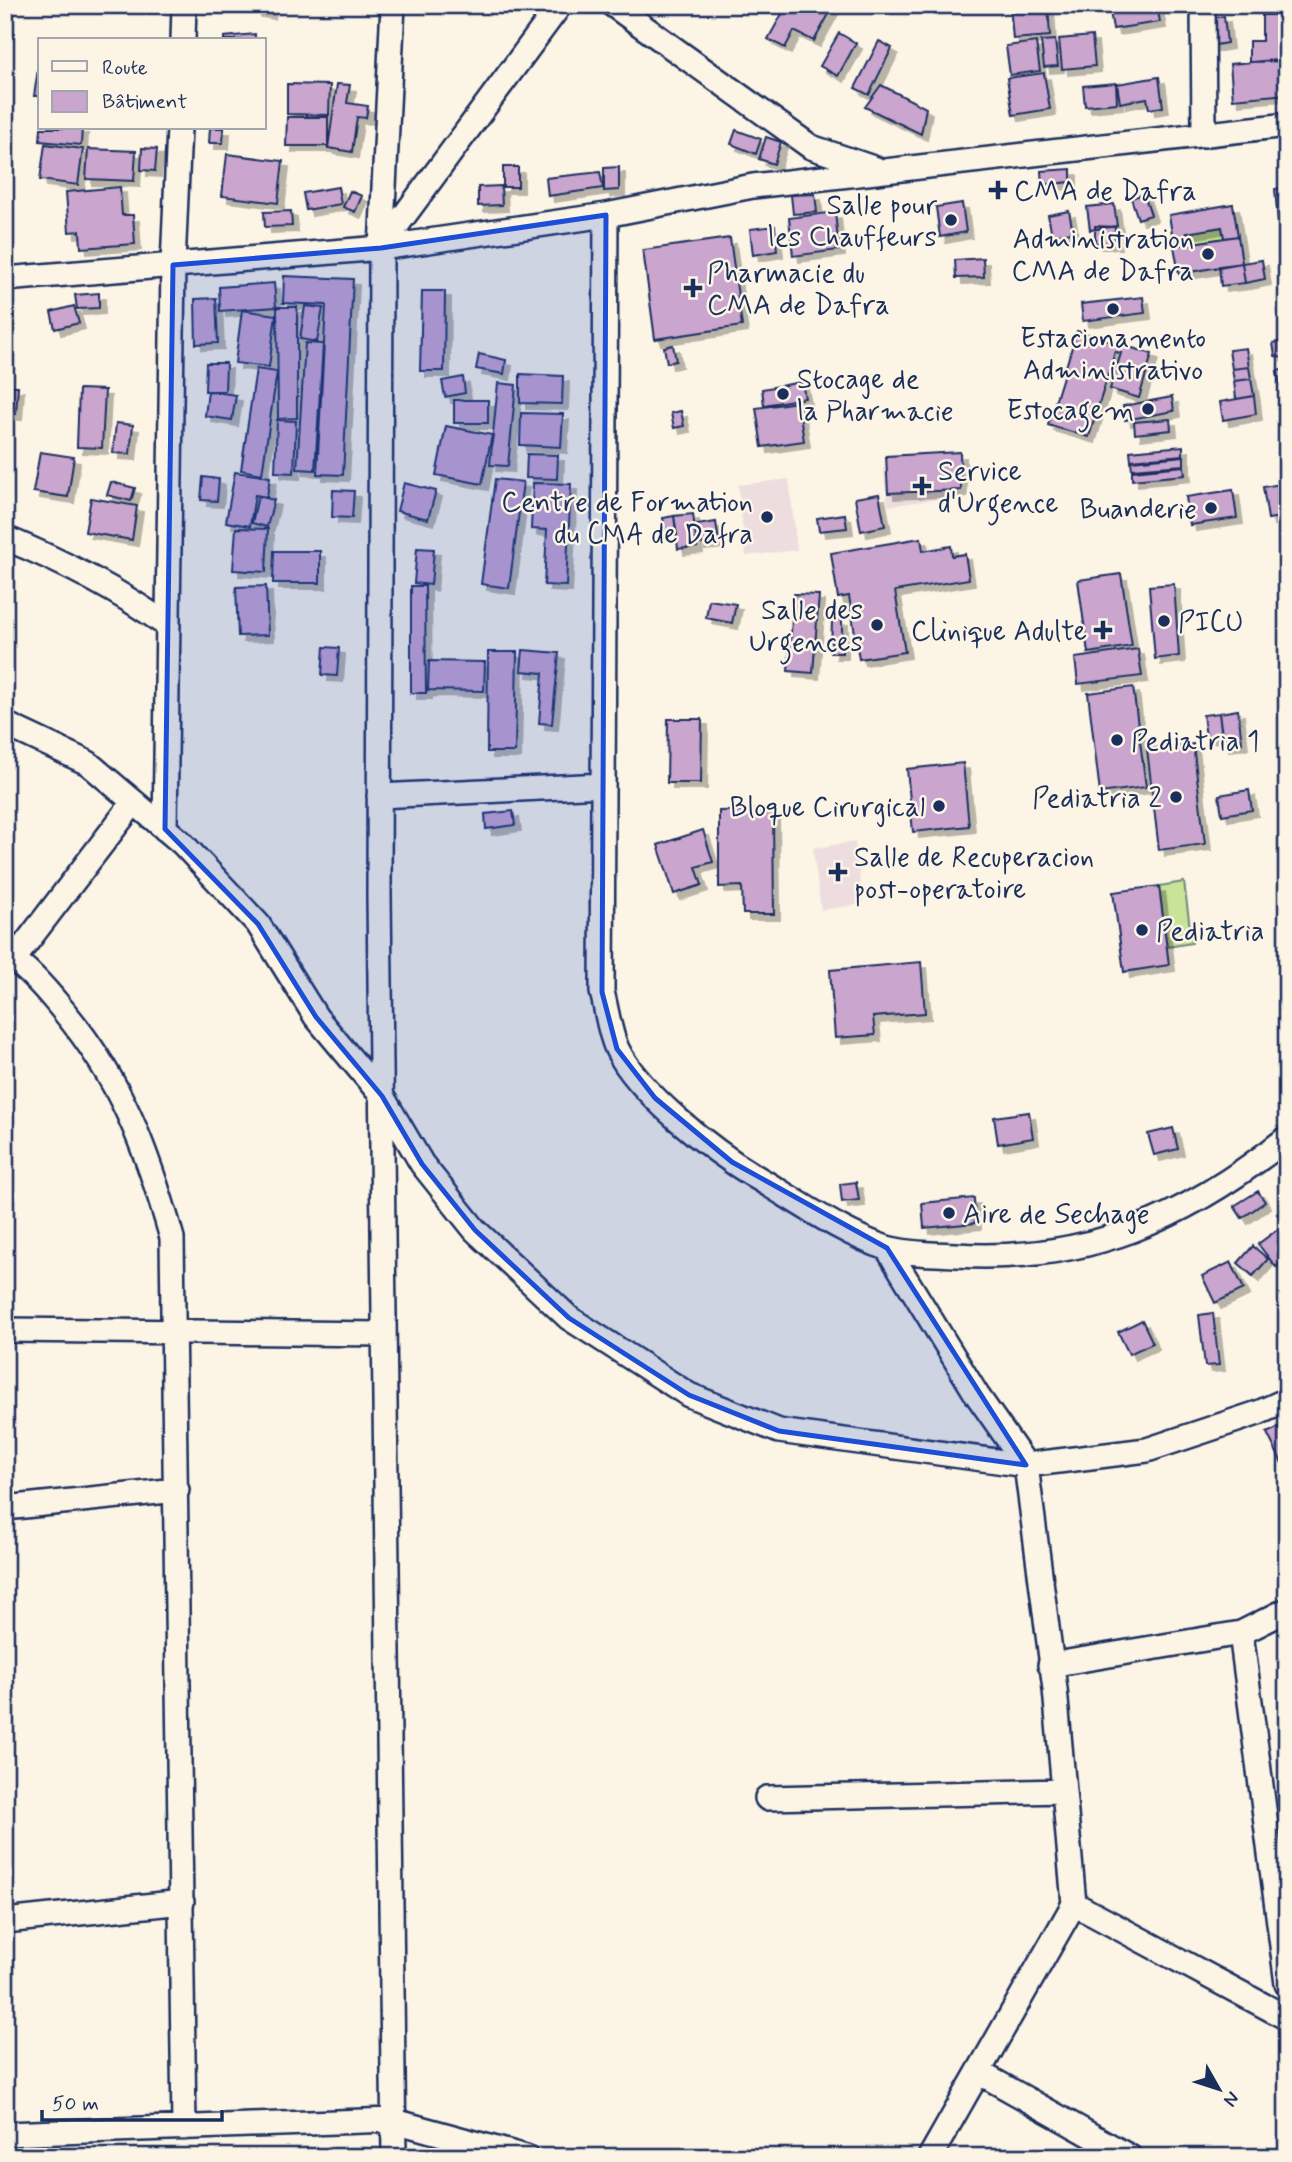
<svg xmlns="http://www.w3.org/2000/svg" width="1292" height="2162" font-family="Mynerve,sans-serif">
	<style>
		.built { fill: #edddde }
		.green { fill: #c9e399; stroke: #72897c; stroke-width: 2 }
		.building { fill: #caa5ce; stroke: #1b2f5e; stroke-width: 2; filter: url(#shadow) }
		.lines { fill: none; stroke-linecap: round; stroke-linejoin: round }
		.street-casing { stroke: #1b2f5e; stroke-width: 28 }
		.street { stroke: #fcf5e5; stroke-width: 23 }
		.marked { fill: #1d4ed8; fill-opacity: 0.2; stroke: #1d4ed8; stroke-width: 5; stroke-linejoin: round }
		.poi-dot { fill: #1b2f5e; stroke: #fcf5e5; stroke-width: 2.5 }
		.labels { text-anchor: middle; stroke-width: 5; stroke-linejoin: round; paint-order: stroke }
		.poi-label { font-size: 28px; fill: #1b2f5e; stroke: #fcf5e5; text-anchor: start }
	</style>
	<defs>
		<filter id="shadow"><feDropShadow dx="6" dy="6" stdDeviation="0" flood-color="#0004"/></filter>
	</defs>
	<rect width="100%" height="100%" fill="#fcf5e5"/>
	<filter id="ink" filterUnits="userSpaceOnUse"><feTurbulence type="fractalNoise" baseFrequency=".0143" numOctaves="2"/><feDisplacementMap in="SourceGraphic" scale="14" xChannelSelector="R" yChannelSelector="G"/><feConvolveMatrix kernelMatrix="1 2 1 2 8 2 1 2 1" color-interpolation-filters="sRGB"/></filter>
	<g filter="url(#ink)">
		<path class="built" d="M944,460L957,470L960,496L888,506L883,468Z
			M789,479L797,550L746,556L738,485Z
			M855,842L863,904L821,910L813,848Z"/>
		<path class="green" d="M1222,227L1224,238L1188,244L1186,233Z
			M1184,882L1192,943L1167,947L1159,886Z"/>
		<path class="building" d="M256,5H270L269,13L255,11Z
			M787,5H834L814,41L794,31L785,48L768,39Z
			M1010,5H1048L1050,36L1013,39Z
			M1109,5H1157L1160,22L1113,29Z
			M1258,5H1287V8H1257Z
			M1262,15H1287V61L1249,62V41H1262Z
			M1224,16L1227,43L1210,46L1206,19Z
			M839,33L856,43L838,76L820,66Z
			M255,34V40H224V37Z
			M1092,36L1095,66L1062,69L1059,39Z
			M1055,40L1058,66L1044,67L1041,41Z
			M879,41L892,48L869,95L855,88Z
			M1036,42L1040,71L1010,75L1006,46Z
			M1287,59V94L1233,99L1230,64Z
			M38,69H40V96H34Z
			M1044,73L1050,109L1013,115L1007,78Z
			M1159,77L1163,107L1149,109L1147,98L1120,103L1117,84Z
			M1116,83L1117,103L1085,106L1083,86Z
			M287,84L330,85L329,115L287,114Z
			M337,84L350,85L347,103L368,106L366,118L357,117L352,152L328,148Z
			M881,85L926,108L921,134L865,107Z
			M287,117H328V146H286Z
			M41,128H82L81,145L40,141Z
			M210,128H224L223,143H209Z
			M736,130L761,139L756,154L731,144Z
			M766,137L781,142L774,164L759,159Z
			M45,144L83,149L78,185L40,180Z
			M142,148L157,149L155,171L141,170Z
			M88,149L136,151L134,181L86,179Z
			M227,154L283,161L278,203L222,196Z
			M503,167H518V187H503Z
			M619,167V190L604,191V168Z
			M1071,169V182L1042,185L1041,171Z
			M600,172L603,188L548,196L546,178Z
			M501,186L502,205L478,206V187Z
			M120,187L122,215H133L135,244L81,248L80,231L69,232L66,192Z
			M338,187L341,204L306,210L303,193Z
			M1287,187V265L1282,266L1275,189Z
			M350,191L362,196L355,212L343,207Z
			M815,194L817,212L793,214L791,195Z
			M1144,194L1151,215L1138,219L1131,198Z
			M962,203L966,232L940,237L936,207Z
			M1114,204L1117,226L1090,230L1087,207Z
			M1233,204L1238,236L1224,238L1222,227L1186,233L1187,244L1174,246L1169,215Z
			M291,211L292,226L265,227L264,212Z
			M1069,211L1073,232L1052,235L1048,215Z
			M835,212L839,250L793,256L789,218Z
			M775,226L777,251L753,255L750,229Z
			M1095,226L1115,227V243H1095Z
			M1238,236L1242,263L1179,274L1174,246Z
			M730,238L742,326L655,339L643,250Z
			M983,258L984,277L956,278L955,260Z
			M1262,260L1265,279L1245,283L1242,263Z
			M1242,263L1245,283L1221,286L1219,266Z
			M284,276L353,279L343,475L317,474L326,305L283,303Z
			M274,283L276,307L220,311L219,287Z
			M422,291H445L444,371H420Z
			M99,293V308L77,309L75,295Z
			M1143,297L1145,313L1083,321L1081,304Z
			M216,298L218,343L196,344L195,299Z
			M74,306L79,323L55,329L51,312Z
			M305,306L323,308L317,342L300,339Z
			M277,307H297V418L278,419Z
			M242,310L276,315L269,367L235,363Z
			M1077,331L1152,354L1139,398L1110,389L1121,353L1115,352L1089,437L1048,425Z
			M1287,340V389L1281,390L1277,371L1285,369L1283,358L1275,356L1273,343Z
			M305,343L323,344L315,470L297,469Z
			M673,345L676,361L667,363L664,347Z
			M1246,348L1249,367L1232,369L1229,350Z
			M479,354L506,360L504,374L476,369Z
			M206,363H226L225,391H205Z
			M1249,367L1251,379L1234,381L1232,369Z
			M256,369L277,372L262,474L241,470Z
			M520,374L563,376L562,404L520,403Z
			M463,377L465,393L445,397L442,381Z
			M1251,379L1254,396L1236,399L1234,381Z
			M802,382L805,398L764,405L762,389Z
			M498,383L516,385L508,466L490,465Z
			M5,386H18L16,414H5Z
			M79,389L105,390L102,448L77,447Z
			M208,391L236,395L232,420L205,416Z
			M1254,396L1256,414L1223,420L1220,402Z
			M1172,397L1174,411L1125,420L1123,406Z
			M454,400H488V423H454Z
			M798,402L804,441L762,447L756,408Z
			M681,411L684,426L674,428L671,413Z
			M521,413L563,414L561,447L520,445Z
			M1170,419L1171,430L1135,434L1134,422Z
			M277,420L296,421L294,473L275,472Z
			M116,423L133,425L130,454L113,453Z
			M446,426L492,435L482,484L436,475Z
			M1183,446V455L1131,460L1130,451Z
			M40,452L74,457L68,497L33,492Z
			M960,452L961,490L888,493L886,456Z
			M527,454L558,455L557,479L526,478Z
			M1184,456V465L1132,469L1131,461Z
			M1184,466L1185,475L1132,480V471Z
			M235,472L270,477L267,497L255,495L250,526L226,522Z
			M203,477L219,479L217,501L201,500Z
			M495,479L523,482L509,588L481,584Z
			M111,482L135,488L131,501L107,495Z
			M404,483L436,491L428,519L397,511Z
			M533,483L571,484L566,586L544,585L547,530L531,529Z
			M1287,483V516L1268,519L1263,487Z
			M333,490L354,491L352,518L332,517Z
			M1233,490L1237,518L1190,525L1186,497Z
			M879,494L885,526L861,531L855,498Z
			M258,496L274,500L267,527L252,523Z
			M91,498L137,506L132,540L85,532Z
			M693,514L697,547L678,549L674,516Z
			M845,514L847,528L819,531L817,518Z
			M674,516L677,535L666,536L663,518Z
			M716,522L719,542L699,544L697,525Z
			M236,528L268,529L266,572L233,570Z
			M921,538L923,551L951,546L952,556L965,554L969,579L895,591L905,652L859,659L849,596L838,598L831,553Z
			M417,548L434,549L431,585L414,583Z
			M274,551H320V583H273Z
			M1121,574L1132,646L1088,653L1078,580Z
			M1174,584L1179,656L1155,659L1149,586Z
			M266,586L268,635L238,636L236,587Z
			M411,586H425L426,693H411Z
			M794,594L819,595L813,673L788,671Z
			M709,600L736,604L732,623L706,618Z
			M842,619V653H831L832,620Z
			M324,647L339,648L337,676L322,675Z
			M1138,649L1142,676L1078,684L1075,658Z
			M523,650L559,653L552,724L539,723L543,673L521,671Z
			M488,652H517L515,752H487Z
			M429,661L485,662L484,691L428,690Z
			M1133,687L1146,787L1100,793L1088,693Z
			M1238,710L1242,743L1223,745L1219,713Z
			M1219,713L1222,735L1206,737L1203,715Z
			M668,719H702L701,783H667Z
			M1193,744L1205,844L1159,850L1147,749Z
			M963,763L969,826L913,832L907,769Z
			M1249,790L1252,810L1222,815L1219,795Z
			M773,810L774,914H743L742,886L719,887V811Z
			M513,811L515,825L486,829L485,814Z
			M703,830L713,862L696,867L702,885L674,894L658,845Z
			M1159,886L1169,965L1124,972L1113,892Z
			M921,962L925,1013L873,1017L875,1035L835,1038L830,970Z
			M1029,1112L1033,1138L998,1144L994,1117Z
			M1173,1128L1178,1149L1154,1155L1148,1134Z
			M856,1182L859,1200L842,1202L840,1184Z
			M1258,1191L1265,1202L1242,1218L1234,1206Z
			M974,1198L975,1223L924,1228L922,1203Z
			M1287,1205V1223L1277,1214Z
			M1281,1227L1287,1236V1259L1276,1267L1258,1244Z
			M1253,1246L1268,1259L1253,1276L1238,1263Z
			M1231,1262L1244,1289L1215,1303L1202,1276Z
			M1213,1313L1219,1365L1205,1366L1199,1315Z
			M1142,1320L1153,1343L1129,1354L1118,1332Z
			M1281,1426L1287,1437V1473L1267,1433Z"/>
		<g class="lines">
			<g class="street-casing">
				<path id="street" d="M393,5L381,248L379,896L394,2157
					M613,5L811,147L876,169
					M1203,5L1204,135
					M183,40L184,5
					M606,215L602,992C607,1010 609,1032 617,1049C639,1094 713,1151 756,1177C795,1200 845,1235 887,1248C908,1254 934,1254 956,1255C1087,1263 1186,1219 1287,1138
					M381,247L560,5
					M5,279L381,248L606,215L753,186L1287,125
					M5,538C64,562 117,589 168,626
					M5,724L88,763L182,843L258,924L316,1017L382,1096L422,1164L475,1230L569,1318L689,1395L779,1431L1026,1465L1147,1450L1258,1413L1287,1400
					M379,796L603,785
					M165,829L173,265L179,128
					M5,953C28,969 44,987 62,1009C121,1079 147,1150 172,1238L184,2128
					M14,959L134,802
					M887,1248L977,1395L1026,1465L1055,1689L1074,1904L930,2157
					M5,1330L384,1334
					M5,1508L177,1490
					M1241,1633L1287,1984
					M1050,1665L1241,1633L1287,1610
					M767,1798L1064,1791
					M1074,1904L1287,2018
					M5,1921L182,1902
					M980,2073L1130,2157
					M5,2134L391,2120L526,2157"/>
			</g>
			<use href="#street" class="street"/>
		</g>
	</g>
	<path class="marked" d="M606,215L602,992L617,1049L655,1098L732,1162L887,1248L1026,1465L779,1431L689,1395L569,1318L475,1230L422,1164L382,1096L316,1017L258,924L165,829L173,265L381,248Z"/>
	<g class="poi-dot">
		<path d="M994.5 179.5h7v7h7v7h-7v7h-7v-7h-7v-7h7z"/>
		<circle cx="951" cy="220" r="7"/>
		<circle cx="1208" cy="254" r="7"/>
		<path d="M689.5 277.5h7v7h7v7h-7v7h-7v-7h-7v-7h7z"/>
		<circle cx="1113" cy="309" r="7"/>
		<circle cx="783" cy="394" r="7"/>
		<circle cx="1148" cy="409" r="7"/>
		<path d="M918.5 475.5h7v7h7v7h-7v7h-7v-7h-7v-7h7z"/>
		<circle cx="1211" cy="508" r="7"/>
		<circle cx="767" cy="517" r="7"/>
		<circle cx="1164" cy="621" r="7"/>
		<circle cx="877" cy="625" r="7"/>
		<path d="M1099.5 619.5h7v7h7v7h-7v7h-7v-7h-7v-7h7z"/>
		<circle cx="1117" cy="740" r="7"/>
		<circle cx="1176" cy="797" r="7"/>
		<circle cx="939" cy="806" r="7"/>
		<path d="M834.5 861.5h7v7h7v7h-7v7h-7v-7h-7v-7h7z"/>
		<circle cx="1142" cy="930" r="7"/>
		<circle cx="949" cy="1213" r="7"/>
	</g>
	<g class="labels">
		<g class="poi-label">
			<text x="1014" y="200">CMA de Dafra</text>
			<text x="937" y="214" text-anchor="end">Salle pour<tspan x="937" dy="32">les Chauffeurs</tspan></text>
			<text x="1194" y="248" text-anchor="end">Administration<tspan x="1194" dy="32">CMA de Dafra</tspan></text>
			<text x="707" y="282">Pharmacie du<tspan x="707" dy="32">CMA de Dafra</tspan></text>
			<text x="1113" y="347" text-anchor="middle">Estacionamento<tspan x="1113" dy="32">Administrativo</tspan></text>
			<text x="797" y="388">Stocage de<tspan x="797" dy="32">la Pharmacie</tspan></text>
			<text x="1134" y="419" text-anchor="end">Estocagem</text>
			<text x="938" y="480">Service<tspan x="938" dy="32">d'Urgence</tspan></text>
			<text x="753" y="511" text-anchor="end">Centre de Formation<tspan x="753" dy="32">du CMA de Dafra</tspan></text>
			<text x="1197" y="518" text-anchor="end">Buanderie</text>
			<text x="863" y="619" text-anchor="end">Salle des<tspan x="863" dy="32">Urgences</tspan></text>
			<text x="1178" y="631">PICU</text>
			<text x="1087" y="640" text-anchor="end">Clinique Adulte</text>
			<text x="1131" y="750">Pediatria 1</text>
			<text x="1162" y="807" text-anchor="end">Pediatria 2</text>
			<text x="925" y="816" text-anchor="end">Bloque Cirurgical</text>
			<text x="854" y="866">Salle de Recuperacion<tspan x="854" dy="32">post-operatoire</tspan></text>
			<text x="1156" y="940">Pediatria</text>
			<text x="963" y="1223">Aire de Sechage</text>
		</g>
	</g>
	<rect width="1292" height="2162" fill="none" stroke="#fcf5e5" stroke-width="28"/>
	<rect x="14" y="14" width="1264" height="2134" fill="none" stroke="#1b2f5e" stroke-width="2.5" filter="url(#ink)"/>
	<rect x="38" y="38" width="228" height="91" fill="#fcf5e5" stroke="#a2a6af" stroke-width="2"/>
	<rect x="52" y="61" width="35" height="10" fill="#fcf5e5" stroke="#a2a6af" stroke-width="2"/>
	<text x="102" y="74" font-size="21" fill="#1b2f5e">Route</text>
	<rect x="52" y="91" width="35" height="21" fill="#caa5ce" stroke="#a2a6af" stroke-width="2"/>
	<text x="102" y="108" font-size="21" fill="#1b2f5e">Bâtiment</text>
	<g transform="translate(1219 2089) rotate(129)" stroke="#fcf5e5" stroke-width="5" paint-order="stroke">
	<path d="M0-5L12 26L0 18L-12 26Z" fill="#1b2f5e"/>
	<text y="-10" font-size="19" font-weight="bold" text-anchor="middle" fill="#1b2f5e">N</text>
	</g>
	<path d="M42 2110v10h180v-10" fill="none" stroke="#1b2f5e" stroke-width="3.5"/>
	<text x="52" y="2110" font-size="21" fill="#1b2f5e" stroke="#fcf5e5" stroke-width="5" paint-order="stroke">50 m</text>
</svg>
